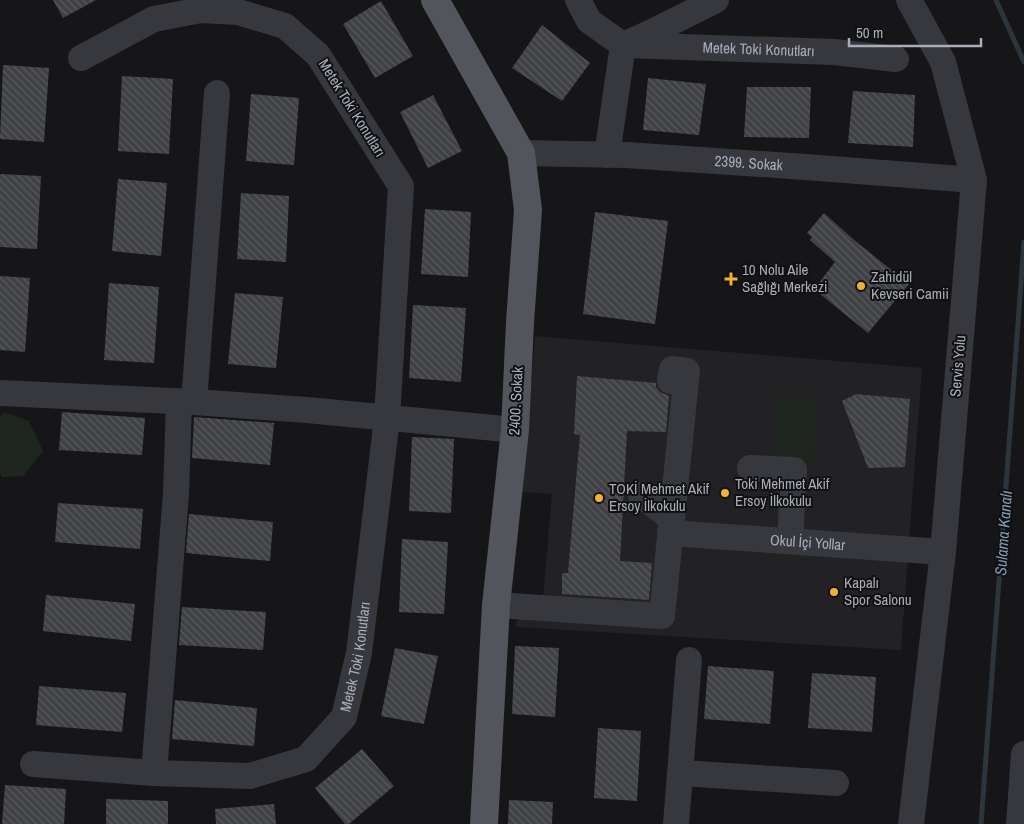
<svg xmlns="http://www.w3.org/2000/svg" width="1024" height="824" font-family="'Archivo Narrow',sans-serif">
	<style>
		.built { fill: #222225 }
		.garden { fill: #1e261f }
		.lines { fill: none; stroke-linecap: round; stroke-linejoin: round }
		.stream { stroke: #2c353c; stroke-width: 5 }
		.building { fill: url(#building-back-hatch) }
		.minor { stroke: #37383d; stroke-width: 26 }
		.major { stroke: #53555c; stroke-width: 28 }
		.poi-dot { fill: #f2b134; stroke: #111113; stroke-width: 2 }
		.labels { text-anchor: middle; stroke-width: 4; stroke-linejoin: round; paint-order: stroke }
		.street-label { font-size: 15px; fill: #a8adb8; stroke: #111113 }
		.poi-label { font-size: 15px; fill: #a8adb8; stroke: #111113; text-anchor: start }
		.water-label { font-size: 16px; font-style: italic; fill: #7f9bb3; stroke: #111113 }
	</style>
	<defs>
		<pattern id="building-back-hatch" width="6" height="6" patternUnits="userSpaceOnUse" patternTransform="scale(1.25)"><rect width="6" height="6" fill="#404145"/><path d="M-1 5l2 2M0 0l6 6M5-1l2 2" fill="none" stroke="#595a5e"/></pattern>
	</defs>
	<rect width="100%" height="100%" fill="#161618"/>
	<path class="built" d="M535,336L922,368L901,650L516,627L519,600L543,596L552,494L522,492Z"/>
	<path class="garden" d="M779,397L816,399L812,466L775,464Z
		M4,412L29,421L43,451L23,476L2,477L0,472V417Z"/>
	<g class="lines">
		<path class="stream" d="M996,0L1024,62
			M981,824L1024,242"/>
	</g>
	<path class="building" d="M53,0H96L63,18Z
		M381,1L413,56L375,78L343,24Z
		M542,25L590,63L562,101L512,68Z
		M3,65L49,68L44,142L0,139Z
		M122,76L173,79L169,154L118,151Z
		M648,78L706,84L699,135L643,130Z
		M747,87H811L809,138L744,137Z
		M853,91L915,95L913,147L848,143Z
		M251,94L299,98L294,165L246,161Z
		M433,95L462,151L428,168L400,112Z
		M0,174L41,176L37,249L0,247Z
		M118,179L167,183L161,256L112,251Z
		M241,193L289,196L286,262L237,259Z
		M425,209L471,212L468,277L421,274Z
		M595,212L668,221L655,324L583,314Z
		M824,213L854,240L909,284L868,333L814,289L835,262L810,240L812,237L807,233Z
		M0,276L30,278L25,352L0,350Z
		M109,283L159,287L154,363L104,360Z
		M235,293L283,297L276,368L228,364Z
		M413,305L466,308L461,382L409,378Z
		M577,376L656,383V387L660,392L669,396L666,432L627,431L620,561L652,563L649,600L562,594V573H568L580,435L574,434Z
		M856,394L910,399L905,467L868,468L842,401Z
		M62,412L145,418L142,455L59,450Z
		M194,417L274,423L270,465L192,458Z
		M412,437L454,439L451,513L409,511Z
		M58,503L143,509L140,549L55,542Z
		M189,514L273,522L270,561L186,553Z
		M402,539L448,542L444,614L399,612Z
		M46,595L135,604L131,641L43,631Z
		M182,607L266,612L263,650L179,645Z
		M515,646L559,648L555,717L512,714Z
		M395,648L438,656L424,724L381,716Z
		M708,666L774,671L770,724L704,719Z
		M812,673L876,677L872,732L808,728Z
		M39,686L126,693L122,732L36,725Z
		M175,700L257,708L254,746L172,739Z
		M598,728L641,731L637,801L594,798Z
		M362,749L394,786L349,824H345L315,788Z
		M5,785L66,789L64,824H2Z
		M106,799L168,801V824H106Z
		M509,800L553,802L552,824H508Z
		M274,804L276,824H216L215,809Z"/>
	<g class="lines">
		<g class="minor">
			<path id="s1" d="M578,0L589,21L623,45L834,52L896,59"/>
			<path d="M909,0L943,62L974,180L943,552L911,824"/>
			<path id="s2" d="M521,153L626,155L806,167L974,180"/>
			<path d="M607,155L623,45L654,31L716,0"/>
			<path d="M0,393L194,402L307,410L515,430"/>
			<path d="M194,402L217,93"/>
			<path d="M750,468L794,470L790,541"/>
			<path d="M641,495L672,519"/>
			<path id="s3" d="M670,533L943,552"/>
			<path d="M496,605L662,616L687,371L672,369L670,381"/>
			<path id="s4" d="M33,764L154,773L250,776L306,759L344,717L359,653L387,418L401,186L318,55L285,26L238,12L201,10L154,19L81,58"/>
			<path d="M154,773L176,493L179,402"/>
			<path d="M681,773L836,783"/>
			<path d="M676,824L689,660"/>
			<path d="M1019,824L1024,754"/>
		</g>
		<path class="major" d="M435,0L521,153L528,210L520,322L515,430L496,605L484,824"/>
	</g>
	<g class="poi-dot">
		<path d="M728.5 271.5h5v5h5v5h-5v5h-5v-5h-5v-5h5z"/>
		<circle cx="861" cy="286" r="5"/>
		<circle cx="725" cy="493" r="5"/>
		<circle cx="599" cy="498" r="5"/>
		<circle cx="834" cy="592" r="5"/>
	</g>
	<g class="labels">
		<g class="street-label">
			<text dy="5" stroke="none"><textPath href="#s1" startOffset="201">Metek Toki Konutları</textPath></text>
			<text transform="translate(352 108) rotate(58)" y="5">Metek Toki Konutları</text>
			<text dy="5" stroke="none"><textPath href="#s2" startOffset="228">2399. Sokak</textPath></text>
			<text transform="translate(958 366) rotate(-85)" y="5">Servis Yolu</text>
			<text transform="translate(516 401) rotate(-87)" y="5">2400. Sokak</text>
			<text dy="5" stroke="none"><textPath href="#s3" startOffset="138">Okul İçi Yollar</textPath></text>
			<text dy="5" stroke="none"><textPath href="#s4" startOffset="394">Metek Toki Konutları</textPath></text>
		</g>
		<g class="poi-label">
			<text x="742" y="275">10 Nolu Aile<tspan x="742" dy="17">Sağlığı Merkezi</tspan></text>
			<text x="871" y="282">Zahidül<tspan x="871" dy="17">Kevseri Camii</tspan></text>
			<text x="735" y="489">Toki Mehmet Akif<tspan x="735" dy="17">Ersoy İlkokulu</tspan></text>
			<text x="609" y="494">TOKİ Mehmet Akif<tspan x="609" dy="17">Ersoy İlkokulu</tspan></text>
			<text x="844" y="588">Kapalı<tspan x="844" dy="17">Spor Salonu</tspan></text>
		</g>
		<g class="water-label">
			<text transform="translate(1003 533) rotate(-86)" y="6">Sulama Kanalı</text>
		</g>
	</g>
	<path d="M849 38v8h132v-8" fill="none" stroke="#a8adb8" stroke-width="2.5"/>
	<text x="856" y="38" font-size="15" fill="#a8adb8" stroke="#111113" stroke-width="4" paint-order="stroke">50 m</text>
</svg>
